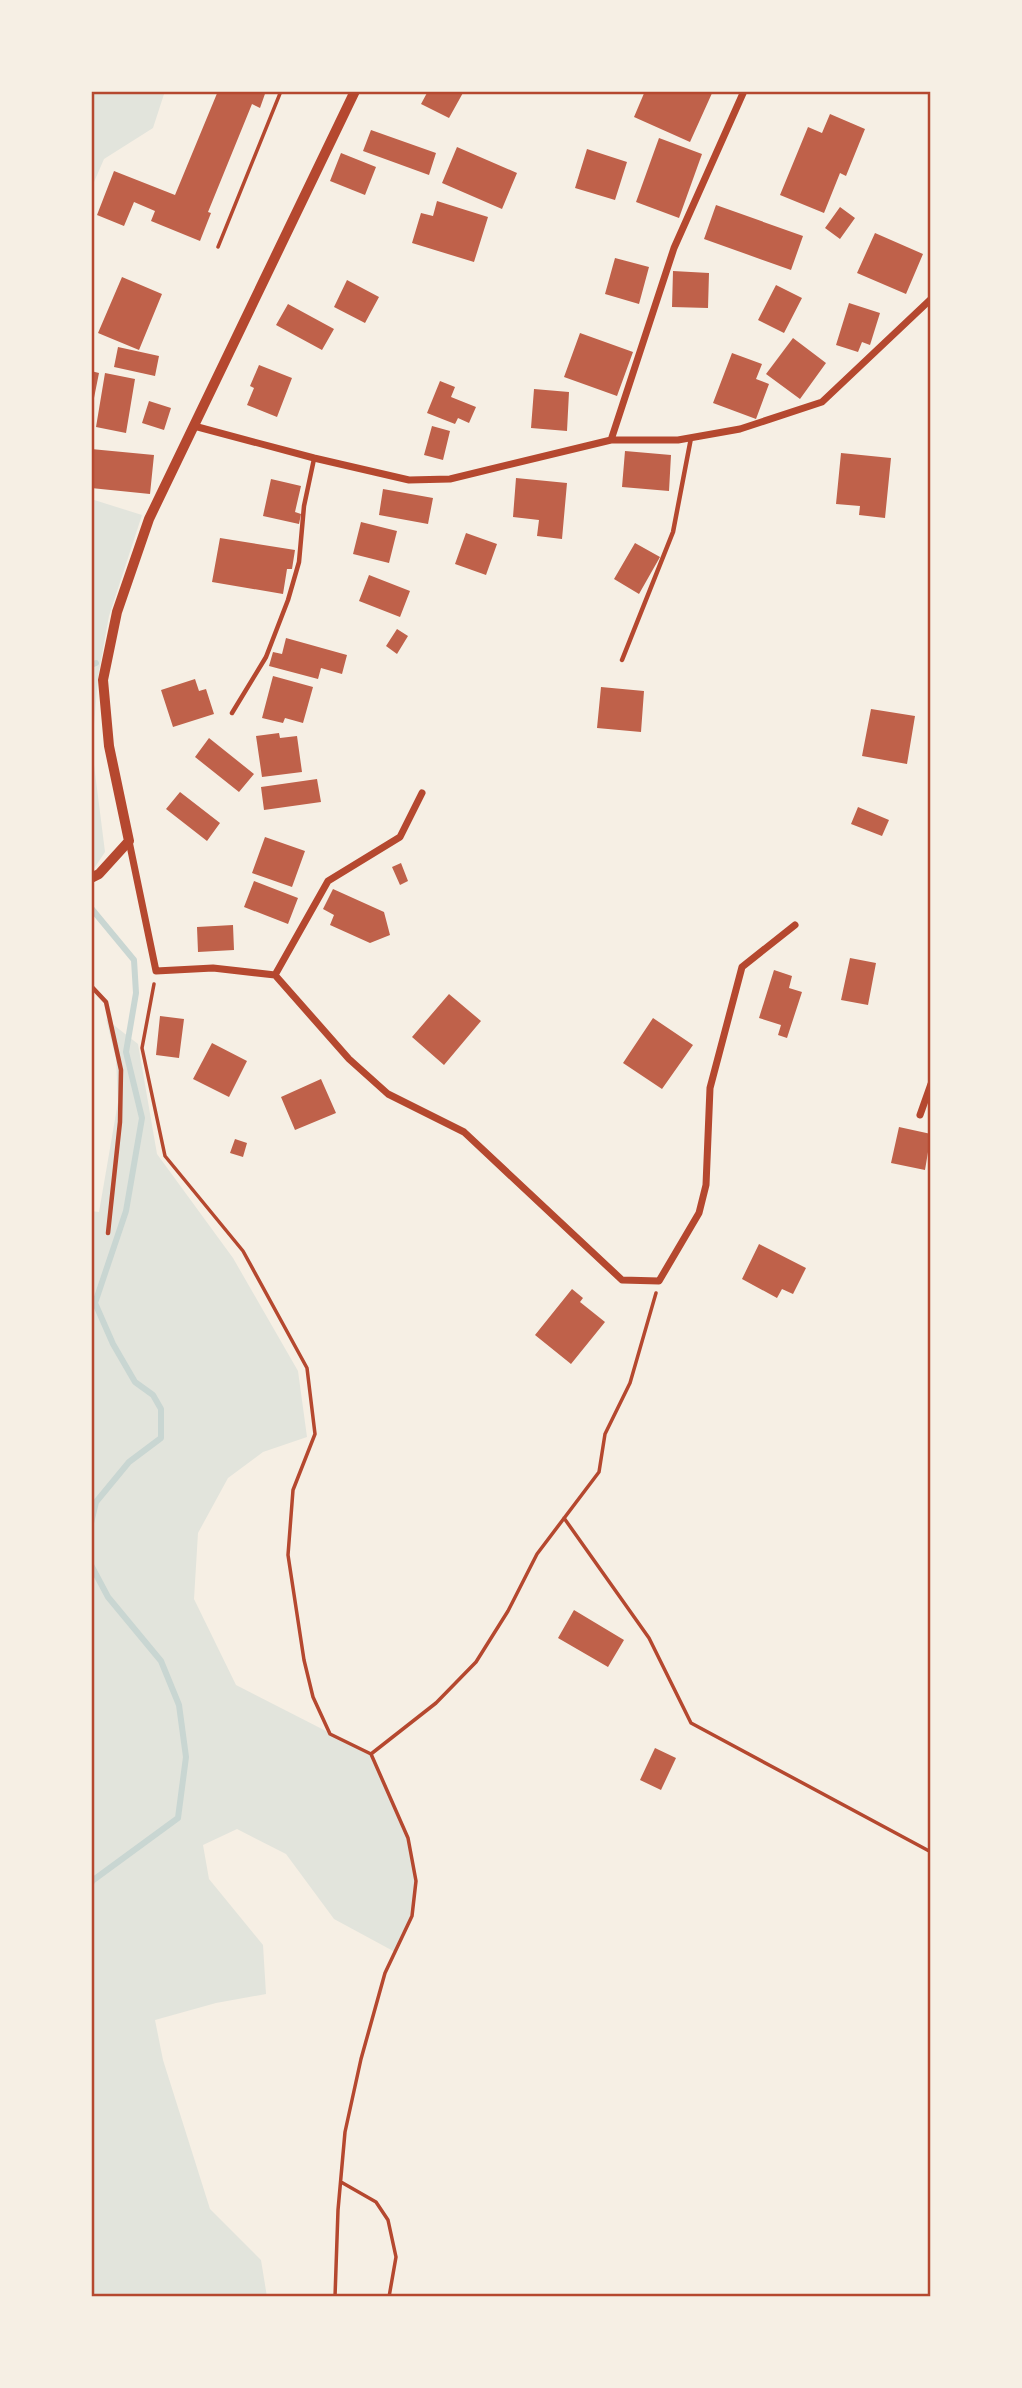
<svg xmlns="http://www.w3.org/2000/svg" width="1022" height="2388" font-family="'IBM Plex Sans',sans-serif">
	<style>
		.green { fill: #e2e4dc }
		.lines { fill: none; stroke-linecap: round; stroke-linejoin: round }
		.stream { stroke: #c9d6d2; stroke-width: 6 }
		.building { fill: #bf614a }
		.path { stroke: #b5482f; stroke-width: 3.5 }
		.service { stroke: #b5482f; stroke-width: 4.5 }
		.minor { stroke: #b5482f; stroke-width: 7 }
		.tertiary { stroke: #b5482f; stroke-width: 10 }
		.neatline { fill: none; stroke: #b5482f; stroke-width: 2.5 }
	</style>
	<rect width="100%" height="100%" fill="#f6efe4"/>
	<path class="green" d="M91,91H165L153,128L104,159L91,189Z
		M91,499L142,515L109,616L98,677L92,749L105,852L91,873Z
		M106,1019L138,1044L157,1154L233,1258L298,1371L307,1437L263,1452L228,1478L198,1533L194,1599L236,1685L371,1754L408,1838L416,1881L412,1916L395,1952L334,1919L286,1854L237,1829L203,1845L209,1879L263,1945L266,1994L216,2003L155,2020L163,2060L210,2209L261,2260L267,2297H91V1211L99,1212L118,1102L116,1059Z"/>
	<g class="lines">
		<path class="stream" d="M91,665L96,663
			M91,908L134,960L136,993L126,1052L142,1118L126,1211L95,1303L113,1344L135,1382L153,1395L161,1409V1438L129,1462L96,1502L91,1523
			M91,1565L108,1597L161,1661L179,1705L186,1757L178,1818L92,1881L91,1884"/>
	</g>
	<path class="building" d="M218,91H266L260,108L252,104L208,212L211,213L200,241L151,221L155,211L134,202L124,226L97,215L114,171L175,195Z
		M428,91H464L449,118L421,104Z
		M645,91H713L690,142L634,117Z
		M830,114L865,129L846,176L840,173L824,213L780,195L808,127L822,133Z
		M371,130L436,153L429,175L363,151Z
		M659,138L702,154L679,218L636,202Z
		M457,147L517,173L502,209L442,183Z
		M587,149L627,162L615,200L575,188Z
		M341,153L376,167L365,195L330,181Z
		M437,201L488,217L474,262L412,243L421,213L433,216Z
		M716,205L803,236L791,270L704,239Z
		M840,207L855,218L840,239L825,228Z
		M875,233L923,254L906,294L857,273Z
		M615,258L649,267L639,304L605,294Z
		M673,271L709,273L708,308L672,307Z
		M122,277L162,294L139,350L98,333Z
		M347,280L379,297L365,323L334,307Z
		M776,285L802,298L784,333L758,320Z
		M849,303L880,313L870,345L862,342L858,352L836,345Z
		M288,304L334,329L322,350L276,325Z
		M580,333L633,352L617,396L564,377Z
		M793,338L826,363L800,399L766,374Z
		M118,347L159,356L155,376L114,367Z
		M732,353L762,364L756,379L769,384L756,419L713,403Z
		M259,365L292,378L277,417L247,405L254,388L250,386Z
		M91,371L99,373L92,408H91Z
		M105,373L135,379L126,433L96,427Z
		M440,381L455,387L451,397L476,407L469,423L458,418L455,424L427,413Z
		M534,389L569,392L567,431L531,428Z
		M149,401L171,408L164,430L142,423Z
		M432,426L450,431L443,460L424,455Z
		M91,449L154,455L150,494L91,488Z
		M625,451L671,455L669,491L622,487Z
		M841,453L891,458L885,518L859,515L860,506L836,504Z
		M516,478L567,483L562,539L537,536L539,520L513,517Z
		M271,479L301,486L295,512L301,514L299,524L263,516Z
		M383,489L433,498L428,524L379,515Z
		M361,522L397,531L389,563L353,554Z
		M466,533L497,544L486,575L455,564Z
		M220,538L295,550L292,569H287L283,594L212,582Z
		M635,543L660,557L639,594L614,579Z
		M369,575L410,591L400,617L359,601Z
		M397,629L408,636L397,654L386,646Z
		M286,638L347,655L342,674L321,668L318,679L269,666L273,652L282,654Z
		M273,676L313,687L303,723L285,718L283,723L262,718Z
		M195,679L199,691L206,689L214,714L173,727L161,690Z
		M601,687L644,691L641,732L597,728Z
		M871,709L915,716L907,764L862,756Z
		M279,733L280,738L297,736L302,772L262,777L256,736Z
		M209,738L254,774L239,792L195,757Z
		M317,779L321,802L264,810L261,787Z
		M180,792L220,823L207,841L166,809Z
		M858,807L889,820L882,836L851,824Z
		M265,837L305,851L292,887L252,873Z
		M401,863L408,881L400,885L392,867Z
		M254,881L298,898L288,924L244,907Z
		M333,889L384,912L390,935L370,943L330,925L334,915L323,909Z
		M233,925L234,950L198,952L197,927Z
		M850,958L876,963L868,1005L841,1000Z
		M774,970L792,976L789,988L802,992L787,1038L778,1035L781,1025L759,1018Z
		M449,994L481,1021L444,1065L412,1037Z
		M160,1016L184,1019L179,1058L156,1055Z
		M653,1018L693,1045L662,1089L623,1063Z
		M212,1043L247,1061L229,1097L193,1079Z
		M321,1079L336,1113L295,1130L281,1097Z
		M899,1127L931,1134L925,1170L891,1163Z
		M235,1139L247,1143L243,1157L230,1153Z
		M759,1244L806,1268L793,1294L782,1289L777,1298L742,1279Z
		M572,1289L583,1298L580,1302L605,1322L571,1364L535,1335Z
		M574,1610L624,1640L608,1667L558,1638Z
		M655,1748L676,1758L661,1790L640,1780Z"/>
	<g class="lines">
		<path class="path" d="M218,247L281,91
			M154,984L142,1048L165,1156L243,1251L307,1368L315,1434L293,1490L288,1555L304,1660L313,1697L330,1734L371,1754L408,1838L416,1881L412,1916L385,1973L361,2059L345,2132L338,2210L335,2297
			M564,1518L649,1638L691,1723L931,1852
			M371,1754L436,1703L476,1662L508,1611L537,1554L599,1472L605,1434L630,1383L656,1293
			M341,2182L376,2202L388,2220L396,2257L389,2297"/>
		<path class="service" d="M622,660L673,532L691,438
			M232,713L266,657L288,600L299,562L304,506L314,459
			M91,986L106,1002L121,1070L120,1122L108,1233"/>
		<path class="minor" d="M194,426L314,458L409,480L450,479L611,440H678L740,429L822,402L931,299
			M611,440L674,248L744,91
			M129,841L156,971L213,968L275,975L349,1059L388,1094L464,1132L622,1280L659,1281L699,1213L706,1185L710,1088L742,967L795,925
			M275,975L328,881L400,837L422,793
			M920,1115L931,1084"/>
		<path class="tertiary" d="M91,878L99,874L129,841L109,746L103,680L117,612L149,519L355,91"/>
	</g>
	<rect width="1022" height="2388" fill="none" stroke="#f6efe4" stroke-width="186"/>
	<rect x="93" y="93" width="836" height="2202" class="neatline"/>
</svg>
